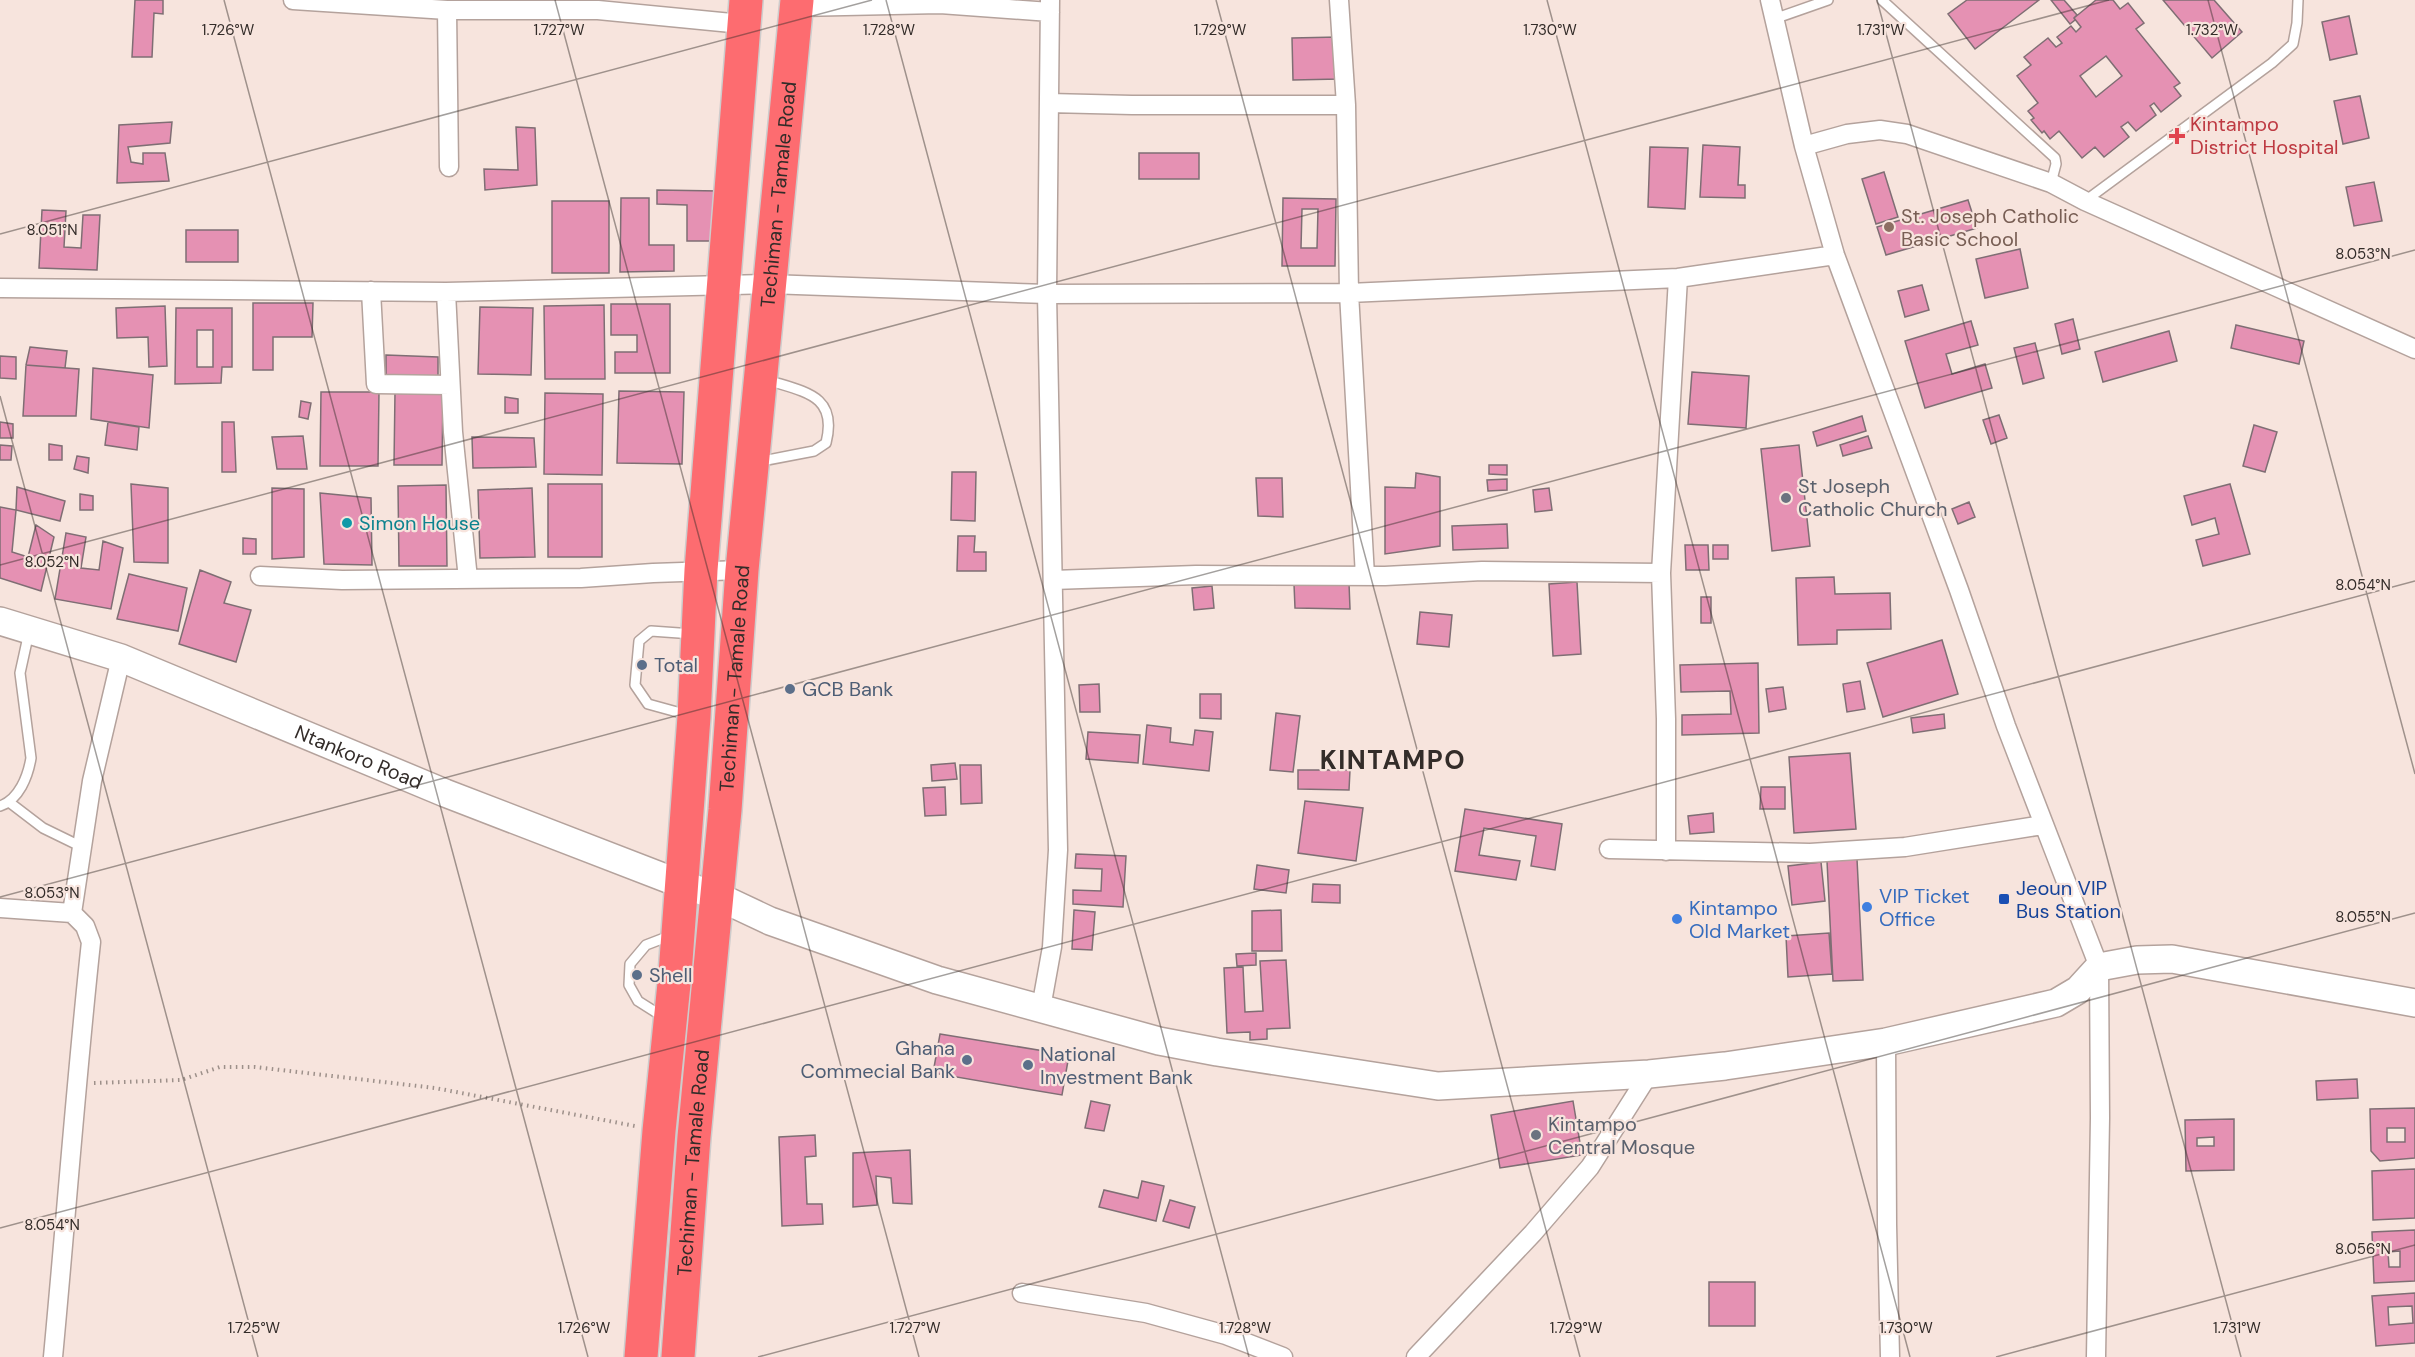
<svg xmlns="http://www.w3.org/2000/svg" width="2415" height="1357" font-family="'DM Sans',sans-serif">
	<style>
		.building { fill: #e591b3; stroke: #7f6e74; stroke-width: 1.5; fill-rule: evenodd }
		.lines { fill: none; stroke-linecap: round; stroke-linejoin: round }
		.lane-casing { stroke: #b4a29c; stroke-width: 12 }
		.street-casing { stroke: #b4a29c; stroke-width: 21 }
		.secondary-casing { stroke: #b4a29c; stroke-width: 30 }
		.highway-casing { stroke: #cecccc; stroke-width: 36 }
		.path { stroke: #9d908a; stroke-width: 4; stroke-dasharray: 1.5 4.5; stroke-linecap: butt }
		.lane { stroke: #fff; stroke-width: 9 }
		.street { stroke: #fff; stroke-width: 18 }
		.secondary { stroke: #fff; stroke-width: 27 }
		.highway { stroke: #fd6c70; stroke-width: 33 }
		.ticks { fill: none; stroke: #332c29; stroke-width: 1.5; stroke-opacity: 0.45 }
		.health-dot { fill: #e0444e; stroke: #f7e4dd; stroke-width: 2 }
		.education-dot { fill: #8d6e63; stroke: #f7e4dd; stroke-width: 2 }
		.worship-dot { fill: #6b7280; stroke: #f7e4dd; stroke-width: 2 }
		.culture-dot { fill: #0f9aa8; stroke: #f7e4dd; stroke-width: 2 }
		.service-dot { fill: #5c6f8a; stroke: #f7e4dd; stroke-width: 2 }
		.transit-dot { fill: #1a4fb4; stroke: #f7e4dd; stroke-width: 2 }
		.shop-dot { fill: #3f7fe0; stroke: #f7e4dd; stroke-width: 2 }
		.labels { text-anchor: middle; stroke-width: 4.5; stroke-linejoin: round; paint-order: stroke }
		.health-label { font-size: 20px; fill: #be3a42; stroke: #f7e4dd; text-anchor: start }
		.street-label { font-size: 20px; fill: #332c29; stroke: #f7e4dd }
		.education-label { font-size: 20px; fill: #785e54; stroke: #f7e4dd; text-anchor: start }
		.worship-label { font-size: 20px; fill: #5b616d; stroke: #f7e4dd; text-anchor: start }
		.culture-label { font-size: 20px; fill: #0d838f; stroke: #f7e4dd; text-anchor: start }
		.service-label { font-size: 20px; fill: #4e5e75; stroke: #f7e4dd; text-anchor: start }
		.transit-label { font-size: 20px; fill: #164399; stroke: #f7e4dd; text-anchor: start }
		.shop-label { font-size: 20px; fill: #366cbe; stroke: #f7e4dd; text-anchor: start }
		.district-label { font-size: 26px; font-weight: bold; letter-spacing: 1.5px; fill: #332c29; stroke: #f7e4dd }
		.ticks-label { font-size: 15px; text-anchor: middle; fill: #332c29; stroke: #f7e4dd; stroke-width: 4.5; stroke-linejoin: round; paint-order: stroke }
	</style>
	<rect width="100%" height="100%" fill="#f7e4dd"/>
	<path class="building" d="M135,0H163V14L154,13L152,57H132Z
		M1967,0H2039L1975,49L1948,14Z
		M2051,0H2064L2077,15L2074,18L2075,20L2070,24Z
		M2096,0H2113L2120,9L2128,3L2144,23L2136,29L2180,83L2174,87L2181,96L2161,112L2154,103L2150,106L2156,115L2136,131L2128,122L2121,127L2129,137L2104,157L2095,147L2082,158L2059,131L2050,139L2044,131L2042,133L2031,120L2034,118L2028,111L2038,103L2017,76L2031,65L2024,57L2048,38L2056,47L2062,43L2057,37L2071,26L2076,32L2081,27L2074,18ZM2106,56L2122,76L2096,97L2080,76Z
		M2163,0H2214L2242,32L2212,58Z
		M2349,16L2357,54L2330,60L2322,22Z
		M1338,37L1339,79L1293,80L1292,38Z
		M2360,96L2369,138L2343,144L2334,101Z
		M172,122L170,143L128,147L131,162L143,164V153H165L169,181L117,183L119,125Z
		M516,127L535,128L537,185L485,190L484,169L518,170Z
		M1703,145L1740,147L1738,185H1745V198L1700,197Z
		M1650,147L1688,148L1685,209L1648,207Z
		M1139,153H1199V179H1139Z
		M1884,172L1898,217L1876,224L1862,179Z
		M2374,182L2382,221L2354,226L2346,187Z
		M657,190L719,191V241H687V205L657,204Z
		M621,198H649V245H674V271L620,272Z
		M1283,198L1336,199L1335,266H1282ZM1302,209H1318L1317,248H1301Z
		M1968,200L1977,228L1886,255L1877,227Z
		M552,201H609V273H552Z
		M42,210L66,211L64,247L81,248L83,215H100L97,270L39,268Z
		M186,230H238V262H186Z
		M2020,249L2028,288L1985,298L1976,259Z
		M1922,285L1929,310L1905,317L1898,291Z
		M253,303H313L312,337H273V370H253Z
		M611,304H670V373H615V352H637V335H611Z
		M604,305L605,379H545L544,306Z
		M165,306L167,366L149,367L148,337L117,338L116,308Z
		M480,307L533,308L531,375L478,374Z
		M176,308H232V367H222L221,383L175,384ZM197,330H213V367H197Z
		M2073,319L2080,349L2062,354L2055,324Z
		M1971,321L1978,345L1946,354L1952,374L1985,364L1992,388L1925,408L1905,341Z
		M2236,325L2304,341L2299,364L2231,348Z
		M2169,331L2177,361L2103,382L2095,352Z
		M2035,343L2044,378L2023,384L2014,348Z
		M30,347L67,351L65,368L26,365Z
		M386,355L438,357V380L386,378Z
		M0,356L16,357V379L0,378Z
		M26,365L79,369L76,416H23Z
		M93,368L153,375L149,428L91,419Z
		M1692,372L1749,376L1746,428L1688,424Z
		M619,391L684,392L682,464L617,463Z
		M321,392H379L378,466H320Z
		M395,392L443,393L442,465H394Z
		M545,393L603,394L602,475L544,474Z
		M505,397L518,399V413H505Z
		M301,401L311,403L308,419L299,417Z
		M1999,415L2007,438L1991,444L1983,420Z
		M1862,416L1866,431L1817,446L1813,432Z
		M0,422L13,424V438H0Z
		M108,422L139,427L137,450L105,445Z
		M222,422H234L236,472H222Z
		M2254,425L2277,432L2265,472L2243,466Z
		M303,436L307,469H277L272,437Z
		M1868,436L1872,448L1843,456L1840,445Z
		M472,437L534,438L536,467L473,468Z
		M49,444L62,446V460H49Z
		M0,445L12,446L11,460H0Z
		M1799,445L1810,546L1772,551L1761,449Z
		M77,456L89,458L88,473L74,469Z
		M1489,465H1507V475L1489,474Z
		M952,472H976L975,521L951,520Z
		M1416,473L1440,477V546L1385,554V487L1415,488Z
		M1256,478H1282L1283,517L1258,516Z
		M1507,479V490L1488,491L1487,480Z
		M131,484L168,488V563L134,562Z
		M548,484H602V557H548Z
		M2230,484L2250,554L2203,566L2196,540L2219,534L2215,518L2192,525L2184,496Z
		M446,485L447,566H399L398,486Z
		M17,487L65,501L60,521L16,510Z
		M272,488L304,489V557L272,559Z
		M532,488L535,557L480,558L478,490Z
		M1549,488L1552,510L1535,512L1533,490Z
		M320,493L371,498L372,565L324,564Z
		M80,494L93,496V510H80Z
		M1969,502L1975,517L1958,524L1952,509Z
		M0,507L16,510L12,552L28,557L36,525L54,537L41,591L0,578Z
		M1507,524L1508,548L1453,550L1452,526Z
		M66,533L86,537L81,568L99,570L103,541L123,548L111,609L55,599Z
		M958,536H975L974,552H986V571H957Z
		M243,538L256,539V554H243Z
		M1685,545H1708L1709,570H1686Z
		M1713,545H1728V559H1713Z
		M200,570L231,582L224,603L251,610L236,662L179,644Z
		M129,574L187,588L178,631L117,619Z
		M1834,577L1835,594L1890,593L1891,629L1837,630V644L1798,645L1796,578Z
		M1577,582L1581,654L1553,656L1549,584Z
		M1349,583L1350,609L1295,608L1294,584Z
		M1212,586L1214,608L1194,610L1192,588Z
		M1701,597H1711V623H1701Z
		M1420,612L1452,615L1449,647L1417,644Z
		M1942,640L1958,694L1883,717L1867,663Z
		M1758,663L1759,733L1682,735V715L1731,714L1730,691L1681,692L1680,665Z
		M1860,681L1865,709L1847,712L1843,684Z
		M1099,684L1100,712H1080L1079,685Z
		M1783,687L1786,709L1769,712L1766,689Z
		M1200,694H1221V719L1200,718Z
		M1276,713L1300,716L1293,772L1270,770Z
		M1944,714L1945,728L1913,733L1911,718Z
		M1147,725L1171,728L1170,742L1193,745L1195,730L1213,732L1209,771L1143,764Z
		M1088,732L1140,735L1138,763L1086,759Z
		M1850,753L1856,829L1794,833L1789,757Z
		M955,763L957,779L932,781L931,765Z
		M960,765H981L982,803L961,804Z
		M1298,770H1350L1349,790L1298,789Z
		M945,787L946,815L925,816L923,788Z
		M1761,787H1785V809H1760Z
		M1305,801L1363,808L1356,861L1298,853Z
		M1465,809L1562,824L1555,870L1531,866L1536,836L1484,828L1479,855L1520,861L1516,880L1455,871Z
		M1713,813L1714,832L1690,834L1688,816Z
		M1076,854L1126,856L1123,907L1073,904V890L1101,891L1102,869L1075,868Z
		M1857,859L1863,980L1833,981L1827,861Z
		M1821,862L1825,901L1792,905L1788,866Z
		M1257,865L1289,870L1286,893L1254,889Z
		M1313,884L1340,885V903L1312,902Z
		M1074,910L1095,912L1092,950L1072,949Z
		M1281,910L1282,951H1252V911Z
		M1829,933L1832,974L1788,977L1786,936Z
		M1256,953V965L1237,966L1236,954Z
		M1286,960L1290,1028L1267,1029V1039L1250,1040V1032L1227,1033L1224,968L1243,967L1245,1012L1263,1011L1260,961Z
		M940,1034L1069,1055L1062,1095L933,1073Z
		M2357,1079L2358,1098L2317,1100L2316,1081Z
		M1091,1101L1110,1105L1104,1131L1085,1128Z
		M1573,1101L1582,1155L1500,1168L1491,1115Z
		M2415,1108V1158L2380,1161L2371,1151L2370,1109ZM2387,1128H2405V1142H2387Z
		M2234,1119V1170L2186,1171L2185,1120ZM2214,1137V1146H2197V1138Z
		M815,1135L816,1156L805,1157L807,1204H822L823,1224L782,1226L779,1137Z
		M910,1150L912,1204L893,1203L891,1178L876,1176L877,1205L853,1207V1153Z
		M2415,1169V1218L2373,1220L2372,1171Z
		M1142,1181L1164,1186L1156,1221L1099,1207L1104,1190L1138,1198Z
		M1170,1200L1195,1207L1189,1228L1163,1221Z
		M2415,1230V1281L2374,1283L2372,1232ZM2400,1251V1267H2389L2388,1252Z
		M1709,1282H1755V1326H1709Z
		M2415,1293V1343L2376,1346L2372,1296ZM2412,1306L2413,1323L2389,1325L2388,1307Z"/>
	<g class="lines">
		<g class="lane-casing">
			<path id="lane" d="M1882,0L2055,158L2056,164L2051,183
				M1774,19L1828,0
				M2085,201L2272,63L2293,44L2297,23L2298,0
				M757,462L814,451L826,443C838,395 805,392 767,380
				M688,715L648,704L635,685L639,641L651,631L693,634
				M9,802L43,828L82,847
				M0,806C19,800 28,776 31,758L20,673L29,632
				M665,1018L638,1001L629,985L630,964L646,945L672,935"/>
		</g>
		<g class="street-casing">
			<path id="street" d="M293,0L447,10H598L742,24
				M1339,0L1346,105L1349,293L1365,576
				M1770,0L1804,146L1835,255L1959,590L2006,726L2099,967L2100,1118L2096,1357
				M797,7L940,4L1050,12
				M447,10L449,167
				M1049,103L1132,105H1346
				M1804,146L1847,134L1880,130L1907,134L2051,183L2085,201L2415,349
				M0,288L446,292L769,284L1047,294L1349,293L1678,278L1835,255
				M371,291L376,384L450,385
				M446,292L453,432L468,579
				M260,576L342,580L581,578L653,573L742,570
				M1053,580L1196,575L1385,576L1482,571L1661,573
				M1609,849L1810,853L1905,847L2043,825
				M1666,851V719L1661,573L1678,278
				M0,908L72,913L85,926L91,942C76,1080 66,1219 53,1357
				M72,913L92,781L121,658
				M1041,1008L1052,947L1058,850L1047,294L1050,0
				M1886,1042L1887,1224L1890,1357
				M1022,1293L1146,1313L1226,1335L1283,1357
				M1416,1357L1533,1233L1590,1167L1649,1074"/>
		</g>
		<g class="secondary-casing">
			<g id="secondary">
				<path id="s1" d="M0,621L121,658L445,793L681,884L717,896L770,921L937,980L1159,1041L1217,1052L1438,1086L1649,1074L1725,1066L1886,1042L2056,1003L2078,990L2099,967L2137,960L2172,959L2415,1003"/>
			</g>
		</g>
		<g class="highway-casing">
			<g id="highway">
				<path d="M641,1357L659,1131L675,974L694,717L701,570L746,0"/>
				<path id="s2" d="M678,1357L694,1137L725,810L742,570L797,0"/>
			</g>
		</g>
		<path class="path" d="M94,1083L181,1080L220,1067H255L435,1088L635,1126"/>
		<use href="#lane" class="lane"/>
		<use href="#street" class="street"/>
		<use href="#secondary" class="secondary"/>
		<use href="#highway" class="highway"/>
	</g>
	<path class="ticks" d="M224,0L588,1357M555,0L919,1357M886,0L1249,1357M1216,0L1580,1357M1547,0L1910,1357M1877,0L2241,1357M2208,0L2415,774M0,234L872,0M0,396L258,1357M0,565L2109,0M0,897L2415,250M0,1228L2415,581M758,1357L2415,913M1996,1357L2415,1245"/>
	<path class="health-dot" d="M2174 127h6v6h6v6h-6v6h-6v-6h-6v-6h6z"/>
	<circle class="education-dot" cx="1889" cy="227" r="6"/>
	<g class="worship-dot">
		<circle cx="1786" cy="498" r="6"/>
		<circle cx="1536" cy="1135" r="6"/>
	</g>
	<circle class="culture-dot" cx="347" cy="523" r="6"/>
	<g class="service-dot">
		<circle cx="642" cy="665" r="6"/>
		<circle cx="790" cy="689" r="6"/>
		<circle cx="637" cy="975" r="6"/>
		<circle cx="967" cy="1060" r="6"/>
		<circle cx="1028" cy="1065" r="6"/>
	</g>
	<rect class="transit-dot" x="1998" y="893" width="12" height="12" rx="3"/>
	<g class="shop-dot">
		<circle cx="1867" cy="907" r="6"/>
		<circle cx="1677" cy="919" r="6"/>
	</g>
	<g class="labels">
		<g class="health-label">
			<text x="2190" y="131">Kintampo<tspan x="2190" dy="23">District Hospital</tspan></text>
		</g>
		<g class="street-label">
			<text dy="7" stroke="none"><textPath href="#s2" startOffset="1167">Techiman - Tamale Road</textPath></text>
			<text dy="7" stroke="none"><textPath href="#s2" startOffset="681">Techiman - Tamale Road</textPath></text>
			<text dy="7" stroke="none"><textPath href="#s1" startOffset="384">Ntankoro Road</textPath></text>
			<text dy="7" stroke="none"><textPath href="#s2" startOffset="195">Techiman - Tamale Road</textPath></text>
		</g>
		<g class="education-label">
			<text x="1901" y="223">St. Joseph Catholic<tspan x="1901" dy="23">Basic School</tspan></text>
		</g>
		<g class="worship-label">
			<text x="1798" y="493">St Joseph<tspan x="1798" dy="23">Catholic Church</tspan></text>
			<text x="1548" y="1131">Kintampo<tspan x="1548" dy="23">Central Mosque</tspan></text>
		</g>
		<g class="culture-label">
			<text x="359" y="530">Simon House</text>
		</g>
		<g class="service-label">
			<text x="654" y="672">Total</text>
			<text x="802" y="696">GCB Bank</text>
			<text x="649" y="982">Shell</text>
			<text x="955" y="1055" text-anchor="end">Ghana<tspan x="955" dy="23">Commecial Bank</tspan></text>
			<text x="1040" y="1061">National<tspan x="1040" dy="23">Investment Bank</tspan></text>
		</g>
		<g class="transit-label">
			<text x="2016" y="895">Jeoun VIP<tspan x="2016" dy="23">Bus Station</tspan></text>
		</g>
		<g class="shop-label">
			<text x="1879" y="903">VIP Ticket<tspan x="1879" dy="23">Office</tspan></text>
			<text x="1689" y="915">Kintampo<tspan x="1689" dy="23">Old Market</tspan></text>
		</g>
		<g class="district-label">
			<text x="1393" y="769">KINTAMPO</text>
		</g>
	</g>
	<g class="ticks-label">
		<text x="228" y="35">1.726°W</text>
		<text x="559" y="35">1.727°W</text>
		<text x="889" y="35">1.728°W</text>
		<text x="1220" y="35">1.729°W</text>
		<text x="1550" y="35">1.730°W</text>
		<text x="1881" y="35">1.731°W</text>
		<text x="2212" y="35">1.732°W</text>
		<text x="52" y="235">8.051°N</text>
		<text x="2363" y="259">8.053°N</text>
		<text x="52" y="567">8.052°N</text>
		<text x="2363" y="590">8.054°N</text>
		<text x="52" y="898">8.053°N</text>
		<text x="2363" y="922">8.055°N</text>
		<text x="52" y="1230">8.054°N</text>
		<text x="2363" y="1254">8.056°N</text>
		<text x="254" y="1333">1.725°W</text>
		<text x="584" y="1333">1.726°W</text>
		<text x="915" y="1333">1.727°W</text>
		<text x="1245" y="1333">1.728°W</text>
		<text x="1576" y="1333">1.729°W</text>
		<text x="1906" y="1333">1.730°W</text>
		<text x="2237" y="1333">1.731°W</text>
	</g>
</svg>
